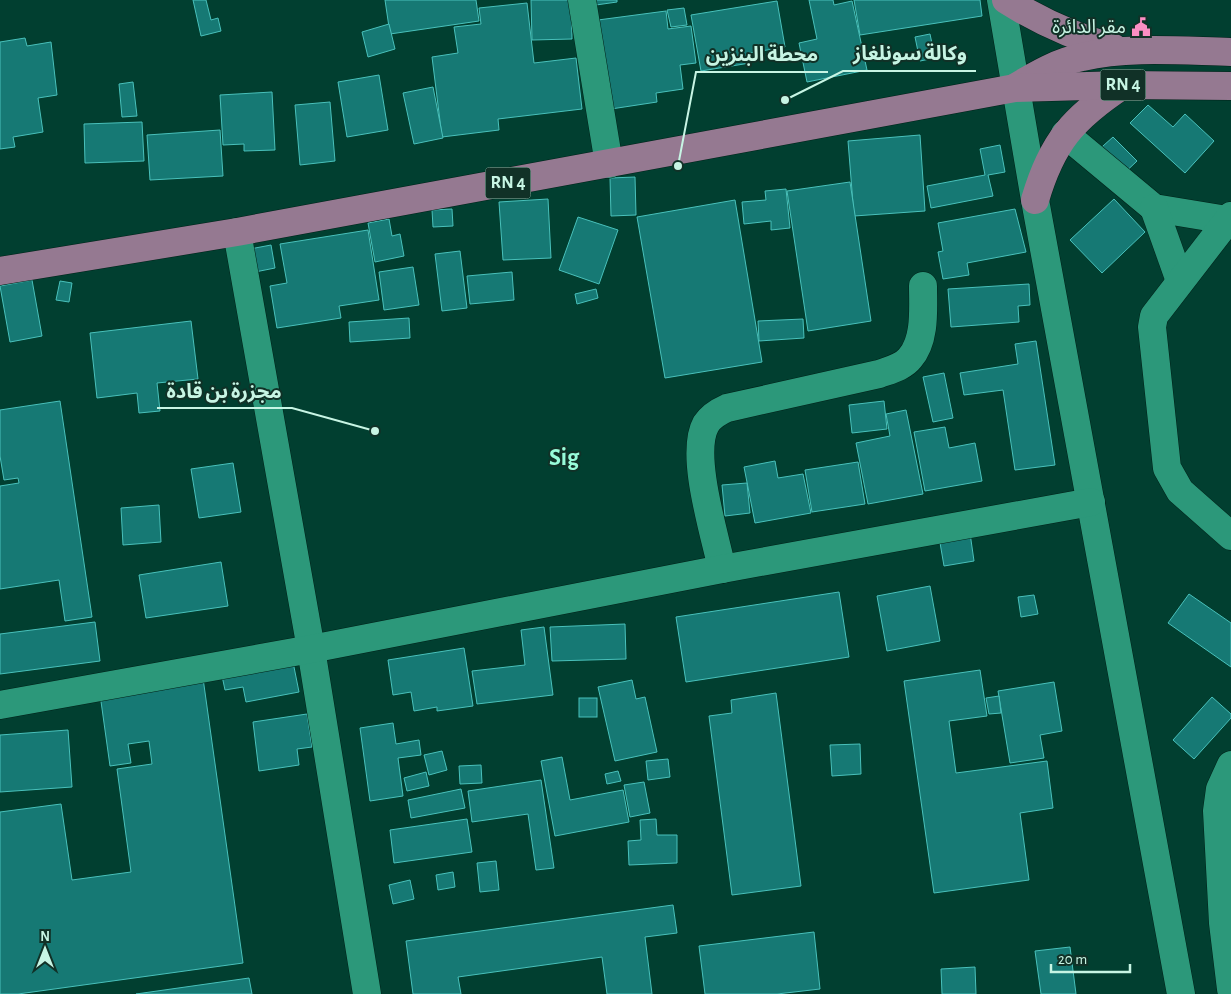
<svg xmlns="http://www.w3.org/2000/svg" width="1231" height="994" font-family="'Alegreya Sans','Noto Sans Arabic',sans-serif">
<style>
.building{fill:#167974;stroke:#49c1bb}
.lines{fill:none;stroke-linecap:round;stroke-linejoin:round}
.street-casing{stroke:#022219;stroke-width:29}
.primary-casing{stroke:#022219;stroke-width:29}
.street{stroke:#2c987a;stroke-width:28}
.primary{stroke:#957991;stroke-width:28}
.labels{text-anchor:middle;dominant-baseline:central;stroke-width:4;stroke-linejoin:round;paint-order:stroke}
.shield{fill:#113127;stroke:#90baab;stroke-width:1}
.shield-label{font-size:18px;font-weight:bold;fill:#c7f5e4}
.poi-label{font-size:19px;fill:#c7f5e4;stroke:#113127;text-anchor:end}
.district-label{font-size:24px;font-weight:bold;fill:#97fbd9;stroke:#113127}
.leader{fill:none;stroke:#c7f5e4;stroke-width:2}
.callout-dot{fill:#c7f5e4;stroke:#113127;stroke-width:2}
.callout-label{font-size:20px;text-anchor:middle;font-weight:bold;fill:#c7f5e4;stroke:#113127;stroke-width:4;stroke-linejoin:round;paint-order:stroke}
</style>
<rect width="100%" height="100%" fill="#013f30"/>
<g class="building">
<path d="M193 0H206L211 20 218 18 221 31 201 36Z"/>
<path d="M385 0H476L479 21 390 34Z"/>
<path d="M531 0H571L572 39 532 40Z"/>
<path d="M595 0H617V2L596 5Z"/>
<path d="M809 0H833L834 5 852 1 867 70 807 82 799 43 817 39Z"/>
<path d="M854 0H980L982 16 860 35Z"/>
<path d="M777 1 785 47 749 53 750 63 701 71 691 15Z"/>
<path d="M527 3 534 63 576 58 582 109 498 119 499 130 442 137 432 57 458 53 454 27 481 24 479 8Z"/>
<path d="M684 8 687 25 671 27 667 10Z"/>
<path d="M666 11 668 29 691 26 696 63 680 65 683 89 656 93 657 102 611 109 598 20Z"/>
<path d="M389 24 395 49 368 57 362 32Z"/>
<path d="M930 34 935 58 920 61 915 37Z"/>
<path d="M25 38 27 46 51 42 57 95 38 98 43 132 13 137 15 147 0 149V42Z"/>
<path d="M379 75 388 130 347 137 338 82Z"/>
<path d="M133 82 137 116 122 117 119 84Z"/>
<path d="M433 87 443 138 414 144 403 93Z"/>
<path d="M272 92 275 150 244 151V144L223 145 220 95Z"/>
<path d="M330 102 335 161 300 165 295 105Z"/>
<path d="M1148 105 1173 127 1185 114 1214 141 1185 173 1130 123Z"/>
<path d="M142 122 144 161 85 163 84 124Z"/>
<path d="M220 130 223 176 150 180 147 135Z"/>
<path d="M920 135 925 211 854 216 848 141Z"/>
<path d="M1113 137 1137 161 1117 180 1093 155Z"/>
<path d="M1000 145 1005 172 988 175 993 196 931 208 927 186 985 175 980 149Z"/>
<path d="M635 177 636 215 611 216 610 178Z"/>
<path d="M850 182 871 321 808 331 787 191Z"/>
<path d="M786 189 790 228 771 230V221L744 224 742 202 766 200 765 191Z"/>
<path d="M548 199 551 258 503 260 499 202Z"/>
<path d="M1114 199 1145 232 1102 273 1070 240Z"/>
<path d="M735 200 762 362 665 378 637 217Z"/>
<path d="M452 209 453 226 433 227 432 210Z"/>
<path d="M1015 209 1026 252 967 263 969 275 943 279 938 252 943 251 938 223Z"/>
<path d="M578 217 618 230 599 284 559 270Z"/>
<path d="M389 219 392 236 400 234 404 256 375 262 368 223Z"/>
<path d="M368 230 379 300 339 306 341 318 277 328 270 286 287 283 280 244Z"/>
<path d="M271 245 275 268 255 272 250 249Z"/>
<path d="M460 251 467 308 442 311 435 254Z"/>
<path d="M413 267 419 305 384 310 379 272Z"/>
<path d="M512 272 514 300 470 304 467 276Z"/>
<path d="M32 280 42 336 10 342 0 286Z"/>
<path d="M60 281 72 283 69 302 56 300Z"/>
<path d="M1029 284 1030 305 1018 306 1019 322 951 327 948 289Z"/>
<path d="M596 289 598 298 577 304 575 294Z"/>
<path d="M409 318 410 338 350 342 349 322Z"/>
<path d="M803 319 804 338 759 341 758 321Z"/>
<path d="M191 321 198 379 157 383 160 411 139 413 137 393 97 398 90 333Z"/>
<path d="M1036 341 1055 465 1015 470 1003 390 964 395 960 373 1018 364 1015 344Z"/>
<path d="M944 373 953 418 933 422 923 377Z"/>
<path d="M60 401 92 617 65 621 59 580 0 589V486L19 483 18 478 4 480 0 456V410Z"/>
<path d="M884 401 887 429 852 433 849 405Z"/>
<path d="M906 410 923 494 868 504 856 443 890 436 886 414Z"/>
<path d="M945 427 949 448 975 443 982 481 925 491 914 432Z"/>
<path d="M775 461 778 478 803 474 811 513 755 523 744 467Z"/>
<path d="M858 462 865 504 812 512 805 470Z"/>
<path d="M233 463 241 512 199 518 191 469Z"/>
<path d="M747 483 750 513 725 516 722 485Z"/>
<path d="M159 505 161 542 123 545 121 508Z"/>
<path d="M970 533 974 561 944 566 939 537Z"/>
<path d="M221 562 228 606 146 618 139 575Z"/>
<path d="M930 586 940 641 887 651 877 596Z"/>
<path d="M839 592 849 657 686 682 676 617Z"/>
<path d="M1189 594 1231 623V667L1168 623Z"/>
<path d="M1034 595 1038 614 1021 617 1018 597Z"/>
<path d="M95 622 100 661 0 674V634Z"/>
<path d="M625 624 626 659 552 661 550 627Z"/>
<path d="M544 627 553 695 477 704 472 671 525 665 521 630Z"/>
<path d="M464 648 473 706 437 711V707L414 711 411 692 393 695 388 660Z"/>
<path d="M292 657 299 692 246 702 243 687 225 690 221 671Z"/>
<path d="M980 670 987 716 949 721 956 773 1047 761 1053 808 1020 813 1029 880 934 893 904 681Z"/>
<path d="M202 671 243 963 18 994H0V812L61 804 72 880 131 872 117 769 152 764 149 741 128 744 131 763 110 766 99 687Z"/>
<path d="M632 680 636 699 645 697 657 752 615 761 598 687Z"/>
<path d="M1054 682 1062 731 1040 735 1044 758 1010 763 998 691Z"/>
<path d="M776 693 801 886 732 895 709 716 732 713 731 700Z"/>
<path d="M999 696 1001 713 989 714 986 698Z"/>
<path d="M1212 697 1231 714V718L1194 759 1173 740Z"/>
<rect x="579" y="698" width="18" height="19"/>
<path d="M307 714 312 747 297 749 299 765 259 771 253 722Z"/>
<path d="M393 723 396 744 419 740 421 755 398 758 403 796 370 801 360 728Z"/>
<path d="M68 730 72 787 0 792V735Z"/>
<path d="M860 744 861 774 832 776 830 745Z"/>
<path d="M442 751 447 770 429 775 424 755Z"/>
<path d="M562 757 570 800 623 790 629 822 555 836 541 761Z"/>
<path d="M668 759 670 777 648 780 646 761Z"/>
<path d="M481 765 482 783 460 784 459 766Z"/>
<path d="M618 771 621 781 607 784 605 774Z"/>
<path d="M426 772 429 786 407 791 404 778Z"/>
<path d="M541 780 554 868 536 870 528 814 472 822 468 791Z"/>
<path d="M644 782 650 813 630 817 624 785Z"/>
<path d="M461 789 465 808 411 818 408 800Z"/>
<path d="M467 819 472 852 394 863 390 830Z"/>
<path d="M656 819 657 835H677V863L629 865 628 841 641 840 640 820Z"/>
<path d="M496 861 499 890 480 892 477 863Z"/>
<path d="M453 872 455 887 438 890 436 875Z"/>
<path d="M410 880 414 899 393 904 389 885Z"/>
<path d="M673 905 677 933 645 937 652 994H607L602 957 458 977 461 994H413L406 941Z"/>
<path d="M814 932 820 989 777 994H705L699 946Z"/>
<path d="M1070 947 1076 994H1041L1035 951Z"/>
<path d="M975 967 976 994H942L941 969Z"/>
<path d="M249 978 252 994H136Z"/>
</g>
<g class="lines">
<g class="street-casing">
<g id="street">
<path d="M582 0 609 164"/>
<path d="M1001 0 1035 200 1181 994"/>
<path d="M1065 134 1154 208 1227 220"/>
<path d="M1154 208 1180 281"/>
<path d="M1231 216 1154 316 1152 327 1167 468 1180 491 1231 536"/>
<path d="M237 232 311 649 367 994"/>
<path d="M722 569C715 535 689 454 706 424 711 416 718 412 727 408L879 374C890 370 903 367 910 358 926 340 923 308 923 286"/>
<path d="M0 705 311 649 722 569 1091 502"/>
<path d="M1231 765 1220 789 1217 811 1223 923 1231 989"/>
</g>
</g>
<g class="primary-casing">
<g id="primary">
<path d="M1006 0C1041 22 1074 37 1114 48"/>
<path d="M1016 87C1037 74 1058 62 1082 57 1129 46 1183 51 1231 52"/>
<path d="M1035 200C1052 142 1073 118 1123 85"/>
<path d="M0 271 237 232 1015 88 1123 85 1231 86"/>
</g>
</g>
<use href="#street" class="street"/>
<use href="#primary" class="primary"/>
</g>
<defs>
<g id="civic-bare" transform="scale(1.5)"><path d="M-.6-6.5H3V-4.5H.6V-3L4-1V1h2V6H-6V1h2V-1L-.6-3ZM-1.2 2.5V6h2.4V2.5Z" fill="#fb8fc4" stroke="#113127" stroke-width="2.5" paint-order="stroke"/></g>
</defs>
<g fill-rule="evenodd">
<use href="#civic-bare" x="1141" y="27"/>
</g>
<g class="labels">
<g class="shield">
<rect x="1100.5" y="69.5" width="45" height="31" rx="4"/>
<rect x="485.5" y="167.5" width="45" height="31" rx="4"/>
</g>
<g class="shield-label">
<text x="1123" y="85">RN 4</text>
<text x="508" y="183">RN 4</text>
</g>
<g class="poi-label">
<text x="1126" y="27">مقر الدائرة</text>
</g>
<g class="district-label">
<text x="564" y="458">Sig</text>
</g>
</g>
<path class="leader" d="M785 100L843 71H976M678 166L696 72H828M375 431L292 408H157"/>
<g class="callout-dot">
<circle cx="785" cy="100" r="5"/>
<circle cx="678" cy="166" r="5"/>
<circle cx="375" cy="431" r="5"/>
</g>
<g class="callout-label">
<text x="910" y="60">وكالة سونلغاز</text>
<text x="762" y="61">محطة البنزين</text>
<text x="224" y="398">مجزرة بن قادة</text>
</g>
<g transform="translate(45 949)" stroke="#113127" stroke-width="4" paint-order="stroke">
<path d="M0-4L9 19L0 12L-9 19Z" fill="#c7f5e4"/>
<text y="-8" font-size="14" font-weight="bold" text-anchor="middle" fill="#c7f5e4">N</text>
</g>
<path d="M1051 964v8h79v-8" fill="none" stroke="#c7f5e4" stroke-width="2.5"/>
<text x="1058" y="964" font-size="15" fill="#c7f5e4" stroke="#113127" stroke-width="4" paint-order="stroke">20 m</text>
</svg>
